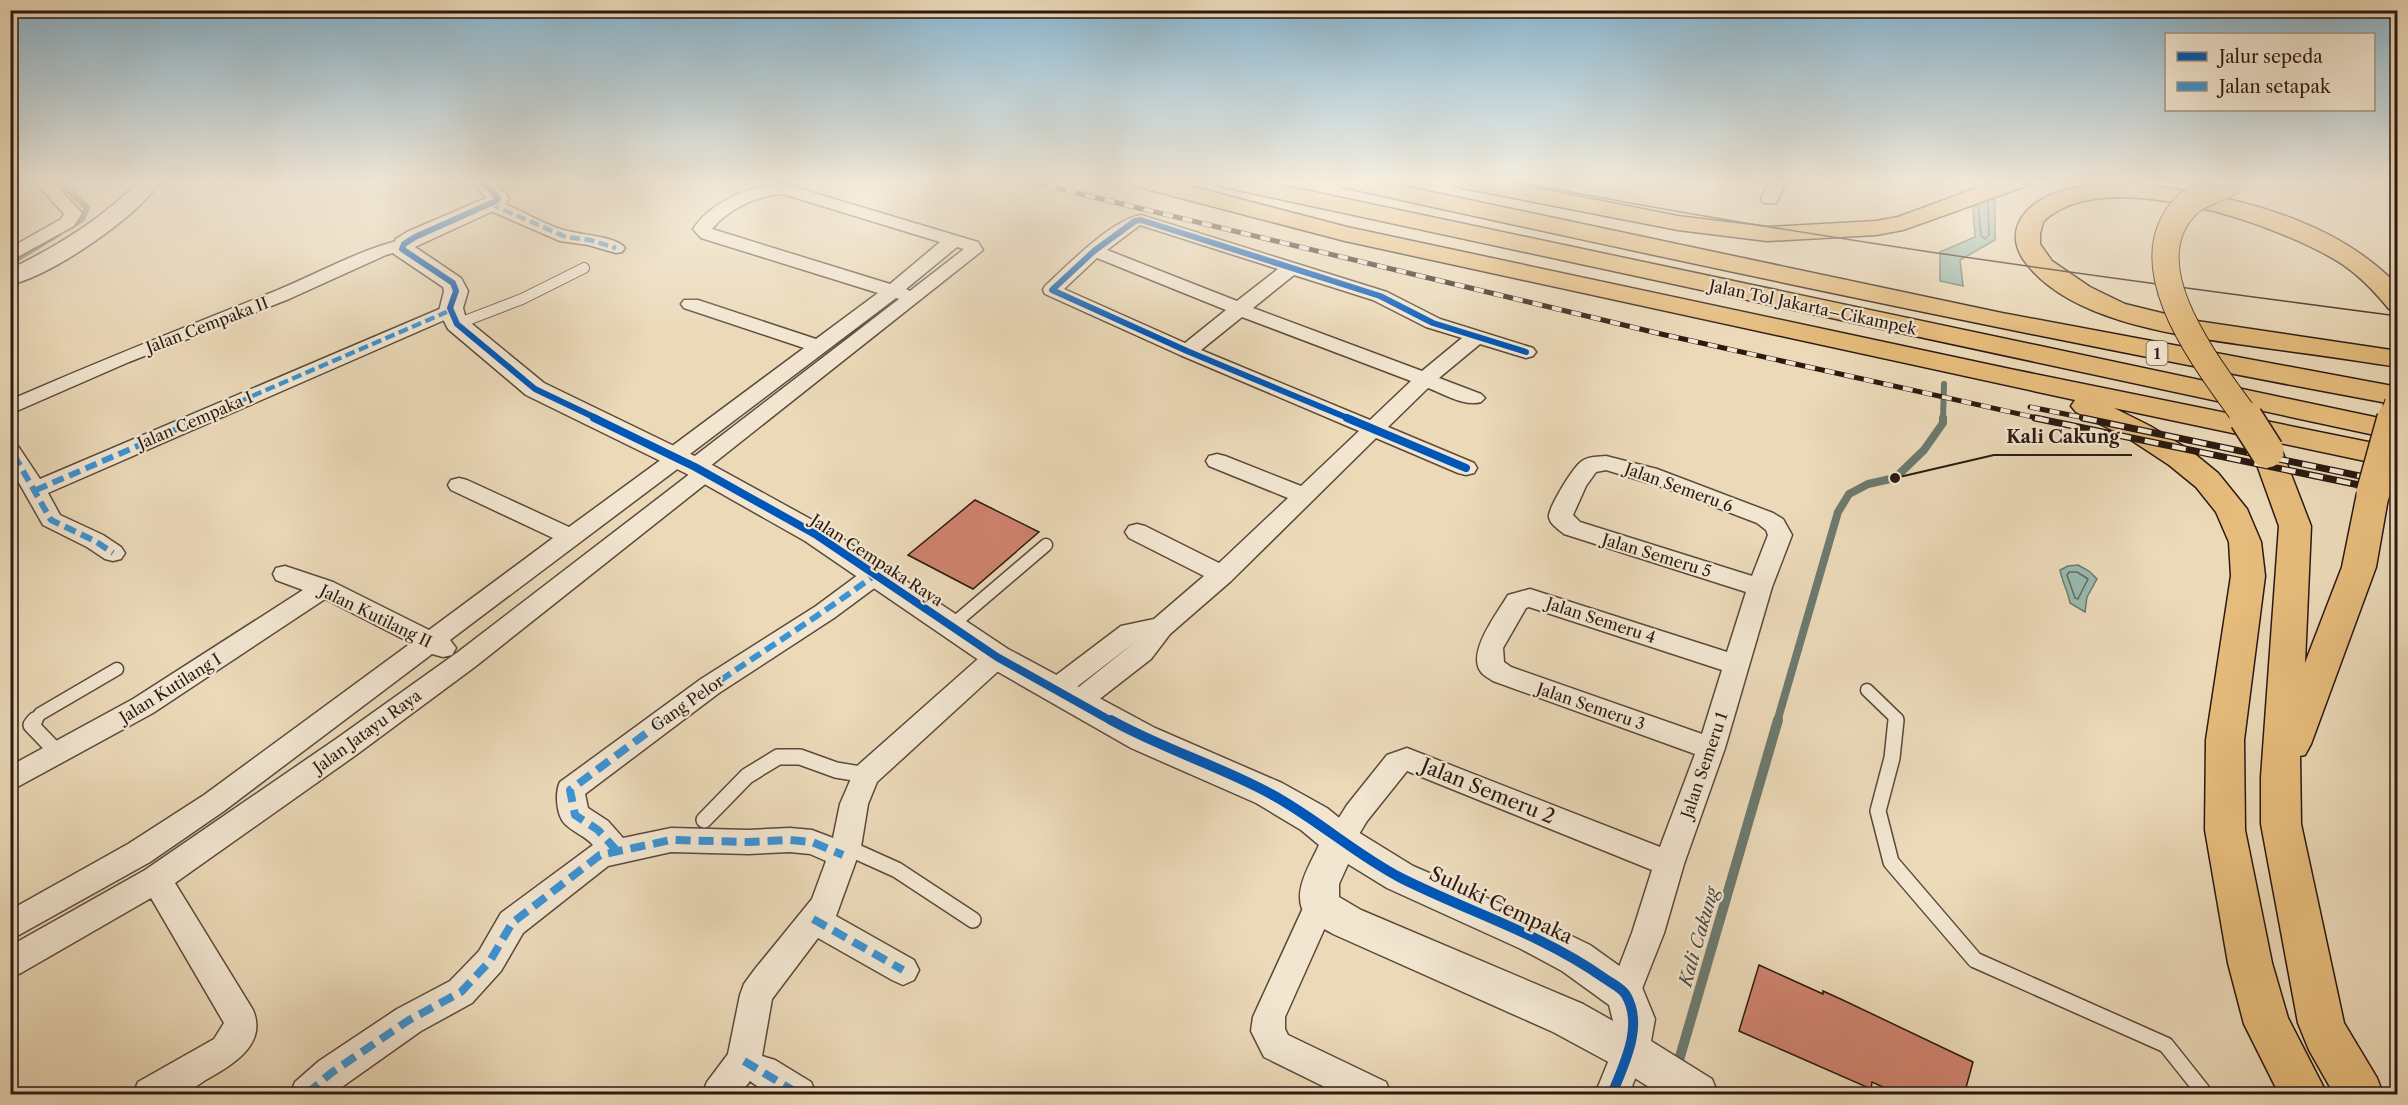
<svg xmlns="http://www.w3.org/2000/svg" width="2408" height="1105" font-family="'Libre Caslon Text',serif">
<style>
.water{fill:#98baae;stroke:#6c7a6f;stroke-width:1.5}
.lines{fill:none;stroke-linecap:round;stroke-linejoin:round}
.shore{stroke:#626a60;stroke-width:1.5}
.stream-far2{stroke:#6c7a6f;stroke-width:6}
.stream-far1{stroke:#6c7a6f;stroke-width:8}
.stream{stroke:#6c7a6f;stroke-width:10}
.building{fill:#cf836f;stroke:#2b1911;stroke-width:1.5}
.service-far2-casing{stroke:#5b493b;stroke-width:12}
.service-far1-casing{stroke:#5b493b;stroke-width:15}
.service-casing{stroke:#5b493b;stroke-width:18}
.minor-casing{stroke:#5b493b;stroke-width:3}
.tertiary-casing{stroke:#5b493b;stroke-width:3}
.motorway-casing{stroke:#2b1911;stroke-width:3}
.service-far2{stroke:#f2e6d1;stroke-width:10}
.service-far1{stroke:#f2e6d1;stroke-width:12}
.service{stroke:#f2e6d1;stroke-width:15}
.minor{fill:#f2e6d1;fill-rule:evenodd}
.tertiary{fill:#f2e6d1;fill-rule:evenodd}
.motorway{fill:#e6bc7c;fill-rule:evenodd}
.tram{stroke:#2b1911;stroke-width:1.5}
.rail-far1-casing{stroke:#2b1911;stroke-width:5}
.rail-casing{stroke:#2b1911;stroke-width:7}
.rail-far1{stroke:#f2e6d1;stroke-width:4;stroke-dasharray:10;stroke-linecap:butt}
.rail{stroke:#f2e6d1;stroke-width:4.5;stroke-dasharray:14;stroke-linecap:butt}
.motorway-bridge-far1-casing{stroke:#2b1911;stroke-width:28;stroke-linecap:butt}
.motorway-bridge-casing{stroke:#2b1911;stroke-width:36;stroke-linecap:butt}
.motorway-bridge-far1{stroke:#e6bc7c;stroke-width:26}
.motorway-bridge{stroke:#e6bc7c;stroke-width:33}
.quiet-far2{stroke:#3c93d3;stroke-width:4.5;stroke-dasharray:10 4.5;stroke-linecap:butt}
.quiet-far1{stroke:#3c93d3;stroke-width:6;stroke-dasharray:12 6;stroke-linecap:butt}
.quiet{stroke:#3c93d3;stroke-width:8;stroke-dasharray:15 8;stroke-linecap:butt}
.cycleway-far2-casing{stroke:#f2e6d1;stroke-width:9}
.cycleway-far1-casing{stroke:#f2e6d1;stroke-width:11}
.cycleway-casing{stroke:#f2e6d1;stroke-width:14}
.cycleway-far2{stroke:#0057b8;stroke-width:6}
.cycleway-far1{stroke:#0057b8;stroke-width:8}
.cycleway{stroke:#0057b8;stroke-width:10}
.labels{text-anchor:middle;dominant-baseline:central;stroke-width:4.5;stroke-linejoin:round;paint-order:stroke}
.shield{fill:#f2e6d1;stroke:#67564b;stroke-width:1.5}
.shield-label{font-size:15px;font-weight:bold;fill:#2b1911}
.street-label{font-size:16px;fill:#2b1911;stroke:#f2e6d1}
.water-label{font-size:18px;font-style:italic;fill:#4c4940;stroke:#f2e6d1}
.near-street-label{font-size:20px;fill:#2b1911;stroke:#f2e6d1}
.leader{fill:none;stroke:#2b1911;stroke-width:2}
.callout-dot{fill:#2b1911;stroke:#f2e6d1;stroke-width:2}
.callout-label{font-size:18px;text-anchor:middle;font-weight:bold;fill:#2b1911;stroke:#f2e6d1;stroke-width:4.5;stroke-linejoin:round;paint-order:stroke}
</style>
<rect width="100%" height="100%" fill="#ebd9b8"/>
<filter id="stains"><feTurbulence type="fractalNoise" baseFrequency=".00333" numOctaves="4"/><feColorMatrix values="0 0 0 0 .2 0 0 0 0 .09 0 0 0 0 .02 0 0 0 .5 -.17"/></filter>
<radialGradient id="worn" r=".72"><stop offset=".6" stop-color="#630" stop-opacity="0"/><stop offset="1" stop-color="#630" stop-opacity=".3"/></radialGradient>
<g class="water">
<path d="M1952 181H1977L1995 200V240L1960 260 1963 286 1940 281V252L1975 237 1973 207Z"/>
<path d="M2078 565 2089 571 2097 579 2087 597 2085 612 2070 603C2068 591 2062 582 2060 570L2068 566Z"/>
</g>
<g class="lines">
<g class="shore">
<path d="M1978 205 1981 236 1985 239 1989 235 1988 201"/>
<path d="M2069 572H2077L2088 579 2078 599 2075 598 2067 575Z"/>
</g>
<g class="stream-far2">
<path d="M59 181 87 208 82 219 68 228"/>
<path d="M10 263 58 234"/>
<path d="M1943 419 1944 384"/>
</g>
<path class="stream-far1" d="M1777 722 1838 512 1849 494 1868 484 1895 478 1924 450 1943 423V418"/>
<path class="stream" d="M1677 1067 1778 720"/>
</g>
<g class="building">
<path d="M975 500 1039 532 973 589 908 555Z"/>
<path d="M1759 965 1823 994V991L1847 1002 1973 1062 1964 1095H1901L1872 1082 1871 1089 1739 1031Z"/>
</g>
<g class="lines">
<g class="service-far2-casing">
<path id="service-far2" d="M457 324 522 299 584 268"/>
</g>
<g class="service-far1-casing">
<g id="service-far1">
<path d="M951 626 1046 545"/>
<path d="M1867 690 1896 718V722"/>
<path d="M34 722 40 714 117 669"/>
</g>
</g>
<g class="service-casing">
<g id="service">
<path d="M35 720 31 725 59 754"/>
<path d="M1896 720 1892 758 1878 811 1891 862 1975 960 2166 1045 2205 1094"/>
<path d="M704 820 747 776 778 757H800L836 770 866 775"/>
<path d="M846 847 897 870 973 920"/>
</g>
</g>
<g class="minor-casing">
<g id="minor">
<path d="M34 181H52L82 213 74 226 10 261V248L61 219 64 214Z"/>
<path d="M1770 181H1787L1776 203H1764L1761 199Z"/>
<path d="M784 184 978 242 983 250 709 467 716 473 713 478 476 666 356 755 175 883 253 1010C268 1046 230 1066 204 1081 197 1086 187 1093 179 1094 165 1097 148 1094 133 1094L138 1082 214 1039 224 1023 151 898 21 973 10 977V946L145 870 336 739 458 652 691 473 684 467 687 462 899 299 896 298 686 457 684 464 450 640 456 648 452 655 443 657 432 654 224 811 150 862 10 940V910L128 844 204 795 411 643 325 599 153 713 10 791V766L133 699 303 590 276 580 273 574 276 568 285 566 333 582 429 630 553 538 451 490 448 485 451 480 459 478 467 480 569 527 662 459 664 452 804 348 684 308 681 304 684 300H698L816 339 878 293 701 238 693 229C712 201 751 185 784 184ZM783 194 940 242 890 284 712 229C728 209 758 195 783 194ZM957 247 964 249 910 291 906 289Z"/>
<path d="M490 199C518 206 544 227 572 232 585 235 617 237 625 248L622 252 616 253 588 245 560 241 484 208 481 204 484 200Z"/>
<path d="M1141 215 1387 292 1440 319 1533 348 1536 352 1533 356 1526 358 1480 344 1439 378 1481 394 1485 398 1481 402C1465 407 1444 394 1428 388L1388 427 1474 463 1477 468 1474 473 1466 475 1458 473 1376 438 1231 581 1170 634 1151 659 1088 708 1079 711 1070 708 1066 701 1070 694 1135 642 1065 696 1056 699 1047 696 1043 689 1047 682 1121 626 1154 619 1204 576 1129 538 1125 532 1129 526 1137 524 1145 526 1219 563 1288 498 1209 466 1206 461 1209 456 1217 454 1225 456 1301 486 1359 431 1180 355 1045 294 1043 290 1045 286C1068 265 1111 220 1141 215ZM1140 225 1278 269 1237 301 1107 250ZM1097 258 1226 310 1185 343 1064 289ZM1294 275 1373 300 1426 327 1462 338 1422 371 1253 308ZM1242 317 1411 381 1370 420 1201 350Z"/>
<path d="M404 239 410 240 413 244 410 248 386 255 289 299 129 362 10 414V400C97 362 185 327 273 292 317 274 358 250 404 239Z"/>
<path d="M449 305 456 307 459 311 456 315 48 493 60 515 103 535 121 547 125 553 121 559 113 561 105 559 87 547 43 525 10 467V444L18 446 40 479Z"/>
<path d="M1606 456 1657 469 1773 513 1783 519 1792 535 1772 587 1725 748 1684 864 1664 933 1636 1004 1625 1008 1614 1004 1609 993 1632 933 1652 870 1407 771 1367 821 1350 849 1340 852 1330 849 1325 840 1347 805 1387 755 1407 748 1660 847 1695 754 1493 681C1489 678 1484 676 1481 672 1466 653 1498 612 1508 595L1530 589 1727 652 1746 592 1564 534C1558 529 1548 523 1549 515 1551 504 1573 467 1582 461 1589 456 1598 457 1606 456ZM1606 470 1668 489 1757 523 1766 530 1768 535 1752 576 1580 522 1573 515 1586 486 1596 472ZM1529 607 1722 670 1702 734 1511 667 1504 662 1503 648 1526 608Z"/>
<path d="M875 567 884 569 887 575 884 581 834 618 719 693 585 794 588 808 608 821 623 838 671 828 749 830 790 828 812 830 833 838 840 804 856 767 988 650 997 647 1006 650 1010 657 1006 664 877 782 868 804 861 847 836 916 914 960 919 970 914 980 903 985 892 980 818 938 772 999 762 1056 775 1060 811 1082 816 1094H768L750 1081 740 1094H702L707 1082 728 1054 740 995 744 984 755 969 812 899 826 861 810 854 790 852 749 854 671 852 608 866 523 933 501 971 472 1003 421 1031 332 1094H290L295 1082 319 1061 397 1009 450 981 479 951 501 913 593 845C585 836 573 832 565 824 556 815 555 792 560 782L701 679 816 606 866 569Z"/>
<path d="M1320 892 1331 895 1335 905 1285 1017V1029L1288 1035 1386 1082 1391 1094H1339L1264 1057 1251 1031 1253 1017 1309 895Z"/>
<path d="M1629 1035 1641 1040 1646 1051 1629 1094H1595L1617 1040Z"/>
</g>
</g>
<g class="tertiary-casing">
<g id="tertiary">
<path d="M139 181H161C136 218 54 274 10 285V269C58 246 102 219 139 181Z"/>
<path d="M472 181H494L509 198 504 206 415 247 461 278 468 291 463 308 466 319 544 383 705 461 825 527 1008 649 1155 728 1282 783 1327 808 1353 829 1413 866 1549 925 1590 945 1639 980 1655 1019 1651 1041 1712 1079 1718 1094H1660L1614 1065 1553 1032 1333 934C1325 929 1311 923 1306 916 1290 894 1310 865 1319 845L1301 830 1256 803 1131 748 986 665 805 541 685 473 526 395 448 329 439 311 444 291 443 287 394 254 391 249 396 239 407 232 486 198ZM1348 864 1387 888 1521 949 1562 971 1609 1005 1613 1021 1583 1004 1361 910 1339 897V884Z"/>
</g>
</g>
<g class="motorway-casing">
<g id="motorway">
<path d="M1132 181H1171L1347 227 2010 369 2398 448V468L2114 408 2150 426 2191 451 2218 473 2247 509 2261 542 2265 576 2244 740 2245 830 2272 963 2288 1018 2327 1094H2279L2244 1024 2228 963 2205 830 2206 740 2231 576 2229 542 2216 512 2196 487 2169 465 2128 438 2076 412 2071 406 2075 400 1345 241 1135 186Z"/>
<path d="M1217 181H1262L2398 422V440L1228 188 1220 186Z"/>
<path d="M1336 181H1380L2002 313 2398 387V405C2046 340 1696 265 1347 188L1339 186Z"/>
<path d="M1452 181H1500L1678 216 1767 227 1876 221 1898 217 1996 181H2029L2026 186 1903 230 1876 235 1767 241 1678 230 1463 188 1455 186Z"/>
<path d="M2132 184C2224 193 2332 216 2398 286V311L2389 309C2375 292 2360 276 2342 264 2282 225 2102 162 2043 222L2040 234V244L2052 261 2090 287 2125 304 2190 320 2398 351V367C2354 360 2310 354 2266 348 2193 337 2069 326 2023 259 2013 243 2013 228 2025 213 2051 184 2097 185 2132 184Z"/>
<path d="M2267 442 2278 444 2282 451 2311 526 2305 663 2342 567 2357 493 2362 486 2373 483 2384 486 2389 493 2376 567 2311 744 2305 755 2300 756 2301 824 2344 1023 2377 1078 2383 1094H2334L2309 1050 2298 1023 2261 824V777L2279 526 2252 451 2256 444Z"/>
</g>
</g>
<use href="#service-far2" class="service-far2"/>
<use href="#service-far1" class="service-far1"/>
<use href="#service" class="service"/>
<use href="#minor" class="minor"/>
<use href="#tertiary" class="tertiary"/>
<use href="#motorway" class="motorway"/>
<path class="tram" d="M1514 181C1807 239 2102 277 2398 316"/>
<g class="rail-far1-casing">
<g id="rail-far1">
<path d="M1027 181 1661 334 2042 419"/>
<path d="M2030 407 2090 419"/>
</g>
</g>
<g class="rail-casing">
<g id="rail">
<path d="M2035 418 2398 493"/>
<path d="M2083 418 2398 484"/>
</g>
</g>
<use href="#rail-far1" class="rail-far1"/>
<use href="#rail" class="rail"/>
<g class="motorway-bridge-far1-casing">
<g id="motorway-bridge-far1">
<path d="M2233 181C2220 188 2199 194 2188 204 2125 264 2210 367 2247 419"/>
<path d="M2393 419 2398 403"/>
</g>
</g>
<g class="motorway-bridge-casing">
<g id="motorway-bridge">
<path d="M2246 418 2267 451"/>
<path d="M2373 493 2394 418"/>
</g>
</g>
<use href="#motorway-bridge-far1" class="motorway-bridge-far1"/>
<use href="#motorway-bridge" class="motorway-bridge"/>
<g class="quiet-far2">
<path d="M490 204 566 237 590 240 616 248"/>
<path d="M199 419 449 311"/>
</g>
<g class="quiet-far1">
<path d="M14 455 51 520 95 541 113 553"/>
<path d="M36 490 202 418"/>
<path d="M662 722C731 670 806 626 875 575"/>
</g>
<g class="quiet">
<path d="M617 851 598 830 575 815 570 790 664 720"/>
<path d="M813 919 903 970"/>
<path d="M744 1061 799 1094"/>
<path d="M307 1094 331 1073 409 1020 461 992 490 961 512 923 600 855 671 840 749 842 790 840 812 842 843 855"/>
</g>
<g class="cycleway-far2-casing">
<g id="cycleway-far2">
<path d="M482 181 498 198 496 201 415 237 404 244 402 249 453 283 456 291 450 308 457 324 535 389 598 419"/>
<path d="M1350 419 1187 351 1052 290 1094 251 1135 221 1141 220 1380 296 1433 323 1526 352"/>
</g>
</g>
<g class="cycleway-far1-casing">
<g id="cycleway-far1">
<path d="M594 418 695 467 815 534 997 657 1113 722"/>
<path d="M1347 418 1466 468"/>
</g>
</g>
<g class="cycleway-casing">
<path id="cycleway" d="M1111 720C1163 749 1220 766 1271 794 1317 819 1355 854 1401 878 1469 912 1542 934 1604 978 1611 983 1622 988 1626 995 1644 1026 1624 1064 1612 1094"/>
</g>
<use href="#cycleway-far2" class="cycleway-far2"/>
<use href="#cycleway-far1" class="cycleway-far1"/>
<use href="#cycleway" class="cycleway"/>
</g>
<linearGradient id="sky" x2="0" y2="1"><stop stop-color="#88b6d1"/><stop offset="0.54" stop-color="#f6eedf"/><stop offset="1" stop-color="#f6eedf" stop-opacity="0"/></linearGradient>
<rect width="2408" height="336" fill="url(#sky)"/>
<g class="labels">
<rect class="shield" x="2146.5" y="341" width="21" height="24" rx="4.5"/>
<g class="shield-label">
<text x="2157" y="353">1</text>
</g>
<g class="street-label">
<text transform="translate(1813 307) rotate(12)">Jalan Tol Jakarta–Cikampek</text>
<text transform="translate(207 325) rotate(-21)">Jalan Cempaka II</text>
<text transform="translate(195 420) rotate(-23)">Jalan Cempaka I</text>
<text transform="translate(1679 487) rotate(20)">Jalan Semeru 6</text>
<text transform="translate(1657 555) rotate(17)">Jalan Semeru 5</text>
<text transform="translate(877 560) rotate(33)">Jalan Cempaka Raya</text>
<text transform="translate(376 616) rotate(26)">Jalan Kutilang II</text>
<text transform="translate(1601 620) rotate(18)">Jalan Semeru 4</text>
<text transform="translate(170 688) rotate(-32)">Jalan Kutilang I</text>
<text transform="translate(687 703) rotate(-35)">Gang Pelor</text>
<text transform="translate(1591 706) rotate(19)">Jalan Semeru 3</text>
<text transform="translate(367 731) rotate(-36)">Jalan Jatayu Raya</text>
<text transform="translate(1704 765) rotate(-71)">Jalan Semeru 1</text>
</g>
<g class="water-label">
<text transform="translate(1699 937) rotate(-74)">Kali Cakung</text>
</g>
<g class="near-street-label">
<text transform="translate(1488 791) rotate(22)">Jalan Semeru 2</text>
<text transform="translate(1501 905) rotate(25)">Suluki Cempaka</text>
</g>
</g>
<path class="leader" d="M1895 478L1994 455H2132"/>
<circle class="callout-dot" cx="1895" cy="478" r="6"/>
<g class="callout-label">
<text x="2063" y="443">Kali Cakung</text>
</g>
<rect width="2408" height="1105" fill="none" stroke="#ebd9b8" stroke-width="36"/>
<rect x="12" y="12" width="2384" height="1081" fill="none" stroke="#2b1911" stroke-width="3"/>
<rect x="18" y="18" width="2372" height="1069" fill="none" stroke="#2b1911" stroke-width="1.5"/>
<rect x="2165" y="33" width="210" height="78" fill="#f2e6d1" stroke="#a29484" stroke-width="1.5"/>
<rect x="2177" y="52" width="30" height="9" fill="#0057b8" stroke="#a29484" stroke-width="1.5"/>
<text x="2219" y="63" font-size="18" fill="#2b1911">Jalur sepeda</text>
<rect x="2177" y="82" width="30" height="9" fill="#3c93d3" stroke="#a29484" stroke-width="1.5"/>
<text x="2219" y="93" font-size="18" fill="#2b1911">Jalan setapak</text>
<rect width="100%" height="100%" filter="url(#stains)"/>
<rect width="100%" height="100%" fill="url(#worn)"/>
</svg>
